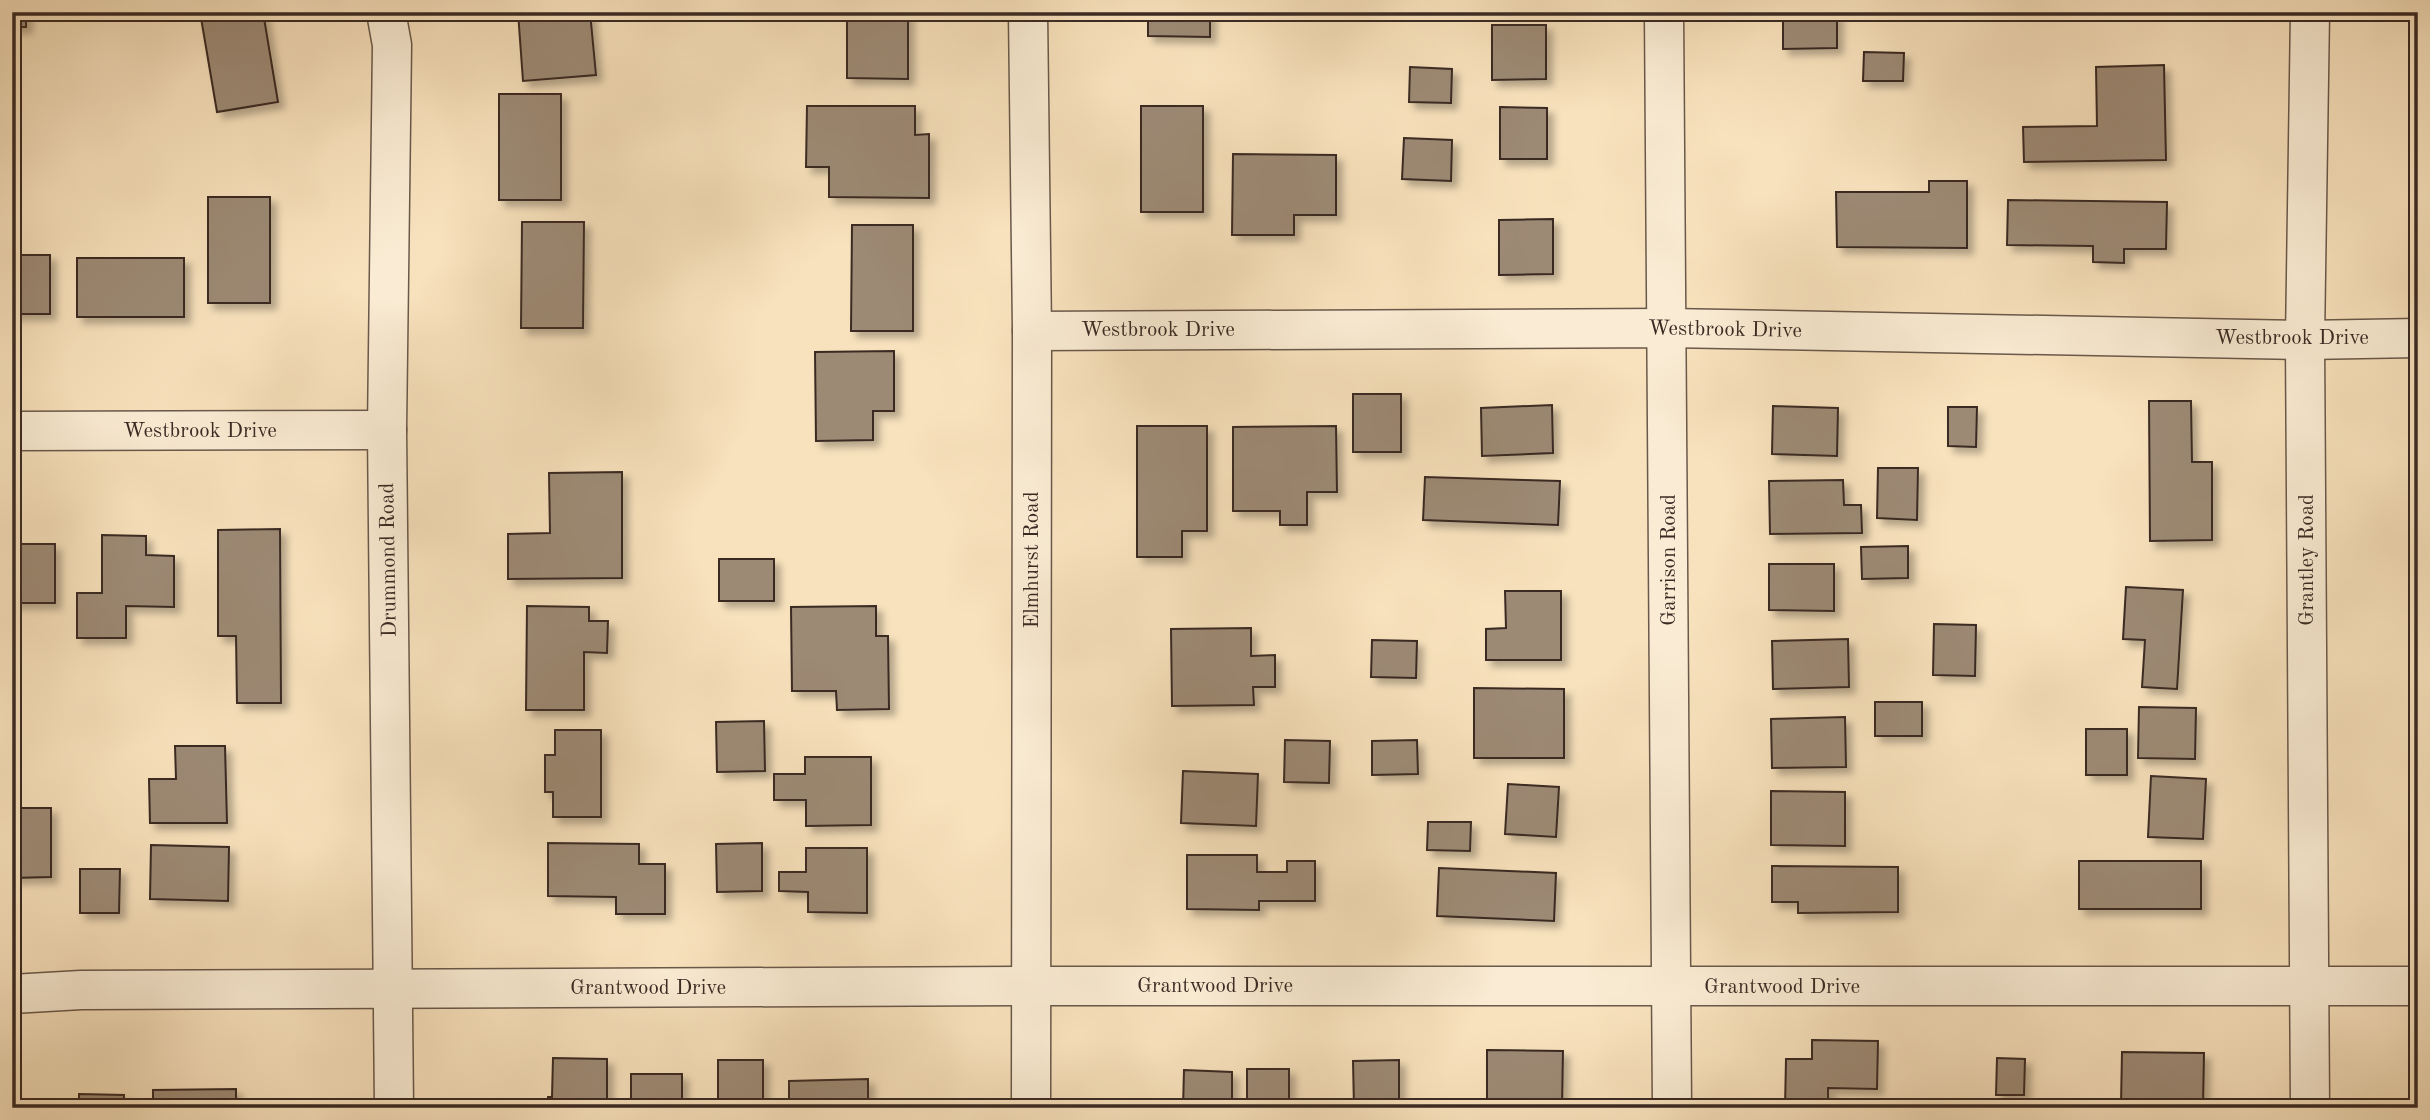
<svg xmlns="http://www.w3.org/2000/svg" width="2430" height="1120" font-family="'Old Standard TT',serif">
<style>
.building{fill:#9d8a74;stroke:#3a2a24;stroke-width:2;filter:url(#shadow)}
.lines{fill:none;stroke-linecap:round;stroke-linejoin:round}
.street-casing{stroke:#6a584a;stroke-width:41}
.street{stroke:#faecd4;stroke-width:38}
.labels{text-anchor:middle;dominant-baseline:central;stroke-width:7;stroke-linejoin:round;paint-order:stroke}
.street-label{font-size:21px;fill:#3a2a24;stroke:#faecd4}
</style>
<defs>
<filter id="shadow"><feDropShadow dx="6" dy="6" stdDeviation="3.5" flood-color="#0004"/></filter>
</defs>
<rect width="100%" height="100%" fill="#f8e2bd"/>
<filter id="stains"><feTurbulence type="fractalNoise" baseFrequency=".00286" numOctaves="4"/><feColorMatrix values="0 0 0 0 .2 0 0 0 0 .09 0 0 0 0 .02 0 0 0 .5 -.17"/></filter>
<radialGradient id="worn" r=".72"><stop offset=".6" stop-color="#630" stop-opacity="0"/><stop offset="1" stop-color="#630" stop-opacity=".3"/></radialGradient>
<g class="building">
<rect x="12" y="12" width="14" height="15"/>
<path d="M200 12H263L278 102 217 112Z"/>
<path d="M518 12H590L596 75 523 81Z"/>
<path d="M847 12H908V79L847 78Z"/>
<path d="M1148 12H1210V37L1148 36Z"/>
<path d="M1783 12H1837V48L1783 49Z"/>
<path d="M1492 25H1546V79L1492 80Z"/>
<path d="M1864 52 1904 53 1903 81H1863Z"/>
<path d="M2164 65 2166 160 2024 162 2023 127 2097 126 2096 67Z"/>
<path d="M1410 67 1452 69 1451 103 1409 102Z"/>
<rect x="499" y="94" width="62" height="106"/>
<path d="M807 106H915V135L929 134V198L829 197V167H806Z"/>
<rect x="1141" y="106" width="62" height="106"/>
<path d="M1500 107 1547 108V159H1500Z"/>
<path d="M1404 138 1452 140 1451 181 1402 179Z"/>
<path d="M1233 154 1336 155V215H1294V235H1232Z"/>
<path d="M1929 181H1967V248L1837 247 1836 192H1929Z"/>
<rect x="208" y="197" width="62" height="106"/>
<path d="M2008 200 2167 202 2166 249H2124V263L2093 262V246L2007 245Z"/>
<path d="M1553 219V274L1499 275V220Z"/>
<path d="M522 222H584L583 328H521Z"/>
<path d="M852 225H913V331H851Z"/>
<rect x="12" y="255" width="38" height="59"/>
<rect x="77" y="258" width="107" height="59"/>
<path d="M894 351V411H873V440L816 441 815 352Z"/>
<rect x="1353" y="394" width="48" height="58"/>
<path d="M2149 401H2191L2192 462H2212V540L2150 541Z"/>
<path d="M1552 405 1553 453 1482 456 1481 408Z"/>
<path d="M1773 406 1838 408 1837 456 1772 454Z"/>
<path d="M1948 407H1977L1976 447 1948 446Z"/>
<path d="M1137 426H1207V531H1182V557H1137Z"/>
<path d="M1336 426 1337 492H1307V525H1280V511H1233V427Z"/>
<path d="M1878 468H1918L1917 520 1877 518Z"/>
<path d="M622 472V578L508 579V534L550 533 549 473Z"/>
<path d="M1425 477 1560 481 1558 525 1423 520Z"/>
<path d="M1843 480 1844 505H1861L1862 533 1770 534 1769 481Z"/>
<path d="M280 529 281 703H237L236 636H218V530Z"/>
<path d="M102 535 146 536V555L174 556V607L126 606V638H77V593H102Z"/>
<rect x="12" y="544" width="43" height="59"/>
<path d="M1908 546V578L1862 579 1861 547Z"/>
<rect x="719" y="559" width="55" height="42"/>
<path d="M1769 564H1834V611L1769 610Z"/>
<path d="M2126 587 2183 590 2177 689 2142 687 2145 640 2123 639Z"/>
<path d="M1505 591H1561V660H1486V629L1506 628Z"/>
<path d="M527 606 589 607V621H608L607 653 584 652V710H526Z"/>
<path d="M876 606V636H888L889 709 837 710 836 691H792L791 607Z"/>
<path d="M1934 624 1976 625 1975 676 1933 675Z"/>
<path d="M1251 628V656L1275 655V687H1253L1254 705 1172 706 1171 629Z"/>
<path d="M1848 639 1849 687 1773 689 1772 641Z"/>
<path d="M1372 640 1417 641 1416 678 1371 677Z"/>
<path d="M1474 688 1564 689V758H1474Z"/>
<rect x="1875" y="702" width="47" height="34"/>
<path d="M2139 707 2196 708 2195 759 2138 758Z"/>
<path d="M1845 717 1846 767 1772 768 1771 719Z"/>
<path d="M764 721 765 771 717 772 716 722Z"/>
<rect x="2086" y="729" width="41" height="46"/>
<path d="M555 730H601V817H553V792H545V755H555Z"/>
<path d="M1285 740 1330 741 1329 783 1284 782Z"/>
<path d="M1417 740 1418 774 1372 775V741Z"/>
<path d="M175 746H225L227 823H150L149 779H176Z"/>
<path d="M805 757H871V825L806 826V800H774V774H805Z"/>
<path d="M1183 771 1258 774 1256 826 1181 823Z"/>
<path d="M2151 776 2206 779 2203 839 2148 837Z"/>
<path d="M1508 784 1559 787 1556 837 1505 834Z"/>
<path d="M1771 791 1845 792V846L1771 845Z"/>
<path d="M12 808H51V877L12 878Z"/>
<path d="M1428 822H1471L1470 851 1427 850Z"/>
<path d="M548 843 639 844V864H665V914H616V897L548 896Z"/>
<path d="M762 843V891L717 892 716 844Z"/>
<path d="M151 845 229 847 228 901 150 899Z"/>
<path d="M806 848H867V913L808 912V892L779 891V872H806Z"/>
<path d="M1187 855H1257V872H1287V861H1315V901H1259V910L1187 909Z"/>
<rect x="2079" y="861" width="122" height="48"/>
<path d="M1772 866 1898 867V912L1798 913V902H1772Z"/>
<path d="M1439 868 1556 873 1554 921 1437 916Z"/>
<path d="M80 869H120L119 913H80Z"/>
<path d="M1812 1040 1878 1041 1877 1089 1828 1088V1108H1785L1786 1059H1812Z"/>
<path d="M1487 1050 1563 1051 1562 1108H1487Z"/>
<path d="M2122 1052 2204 1053 2203 1107 2121 1105Z"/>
<path d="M553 1058 607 1059V1102L631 1101V1074H682V1108H548V1097H552Z"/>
<path d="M1997 1058 2025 1059 2024 1095H1996Z"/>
<rect x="718" y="1060" width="45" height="41"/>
<path d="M1399 1060V1108H1354L1353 1061Z"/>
<rect x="2414" y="1063" width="4" height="45"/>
<rect x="1247" y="1069" width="42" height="38"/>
<path d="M1184 1070 1232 1072V1108H1183Z"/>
<path d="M868 1079V1108H789V1081Z"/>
<path d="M236 1089V1108H153V1090Z"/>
<path d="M79 1094 124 1095V1108H79Z"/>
</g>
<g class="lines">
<g class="street-casing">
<g id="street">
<path d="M386 12 392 45 387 430 394 1108"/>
<path d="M1028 12 1032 331 1031 1108"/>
<path d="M1664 12 1672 1108"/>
<path d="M2310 12 2305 340 2310 1108"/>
<path d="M1032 331 1668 328 2305 340 2418 338"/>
<path d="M12 431 387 430"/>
<path d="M12 994 81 990 1031 986H2418"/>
</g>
</g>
<use href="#street" class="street"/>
</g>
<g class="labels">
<g class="street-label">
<text x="1158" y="330">Westbrook Drive</text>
<text transform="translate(1725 330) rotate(1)">Westbrook Drive</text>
<text x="2292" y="338">Westbrook Drive</text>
<text x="200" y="431">Westbrook Drive</text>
<text transform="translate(389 560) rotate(-91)">Drummond Road</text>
<text transform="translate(1032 560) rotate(-90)">Elmhurst Road</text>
<text transform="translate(1669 560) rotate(-90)">Garrison Road</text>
<text transform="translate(2307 560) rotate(-90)">Grantley Road</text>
<text x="1215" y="986">Grantwood Drive</text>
<text x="1782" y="987">Grantwood Drive</text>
<text x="648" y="988">Grantwood Drive</text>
</g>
</g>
<rect width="2430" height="1120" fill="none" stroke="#f8e2bd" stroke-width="42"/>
<rect x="14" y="14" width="2402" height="1092" fill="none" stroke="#3a2a24" stroke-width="3.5"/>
<rect x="21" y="21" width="2388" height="1078" fill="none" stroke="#3a2a24" stroke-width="2"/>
<rect width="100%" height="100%" filter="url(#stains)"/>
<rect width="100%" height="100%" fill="url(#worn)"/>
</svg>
